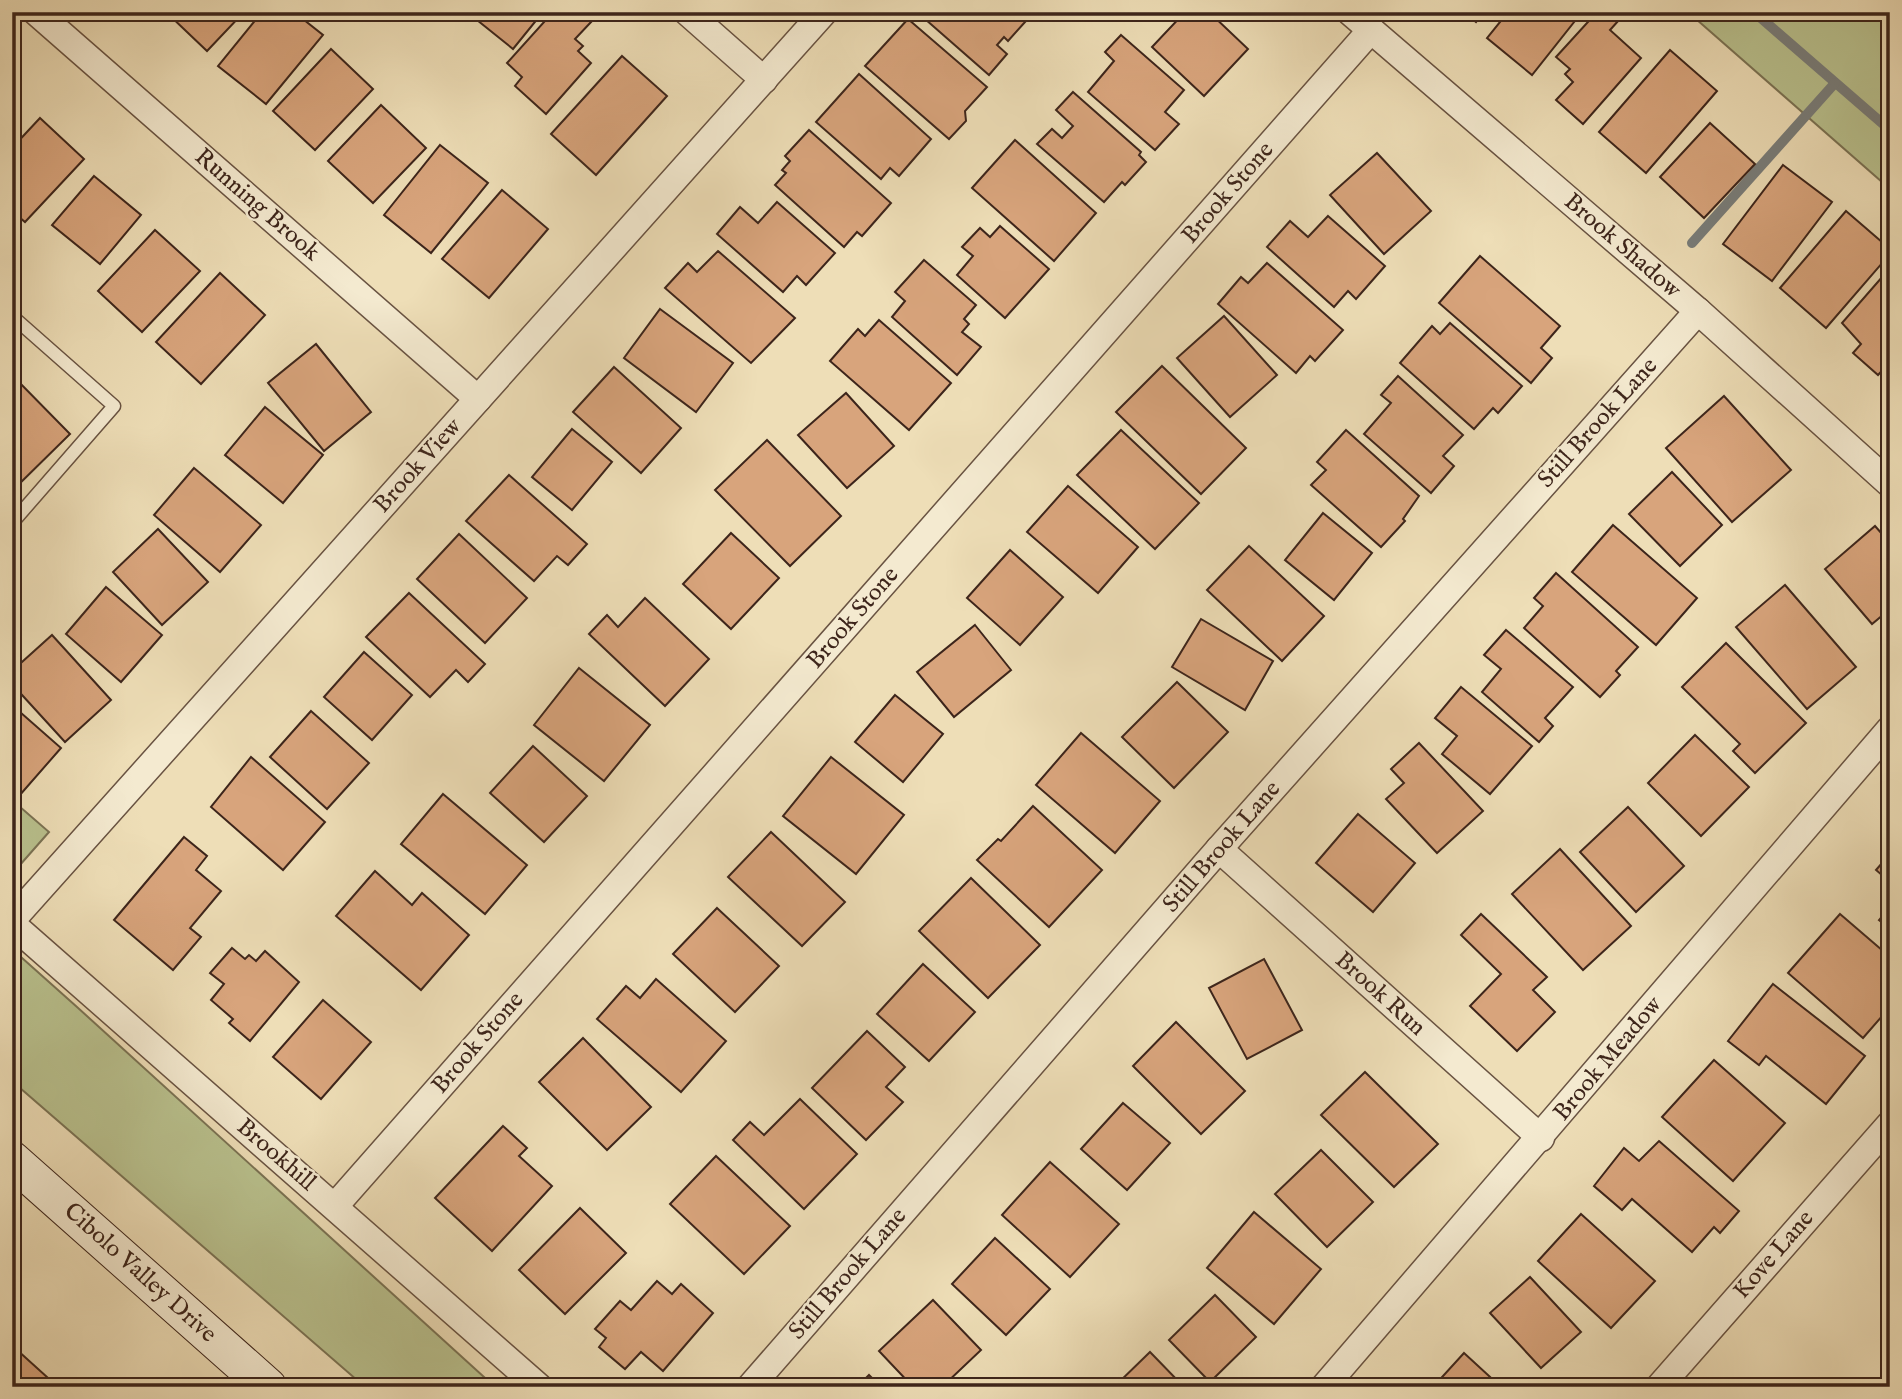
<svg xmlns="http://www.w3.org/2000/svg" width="1902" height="1399" font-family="'IM FELL English',serif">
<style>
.green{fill:#b9c18e;stroke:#7b7354;stroke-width:2}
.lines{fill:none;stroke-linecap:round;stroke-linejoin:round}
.stream{stroke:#797e7b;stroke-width:10}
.building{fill:#d8a47c;stroke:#3d251b;stroke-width:2}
.service-casing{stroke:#695342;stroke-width:15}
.minor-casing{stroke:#695342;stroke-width:29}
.secondary-casing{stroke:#3d251b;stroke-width:39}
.service{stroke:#f4ead0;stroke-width:12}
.minor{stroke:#f4ead0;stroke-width:26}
.secondary{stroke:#f4ead0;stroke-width:37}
.labels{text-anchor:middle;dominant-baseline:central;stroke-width:5;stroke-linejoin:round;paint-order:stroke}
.street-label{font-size:24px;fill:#3d251b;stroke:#f4ead0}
</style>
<rect width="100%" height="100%" fill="#eedeb7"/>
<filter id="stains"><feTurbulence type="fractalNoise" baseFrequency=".00286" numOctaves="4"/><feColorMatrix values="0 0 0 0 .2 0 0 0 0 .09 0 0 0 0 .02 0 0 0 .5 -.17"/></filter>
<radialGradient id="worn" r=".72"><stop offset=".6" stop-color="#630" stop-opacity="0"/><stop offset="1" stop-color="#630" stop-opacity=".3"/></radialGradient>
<g class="green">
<path d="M1688 12H1890V189Z"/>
<path d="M12 800 49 832 12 874Z"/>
<path d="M12 949 77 1007 495 1387H365L12 1081Z"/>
</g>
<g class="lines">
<g class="stream">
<path d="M1754 12 1890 130"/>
<path d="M1692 243 1835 83"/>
</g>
</g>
<g class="building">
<path d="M166 12H244L207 51Z"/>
<path d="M262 12H294L323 35 266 104 218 66Z"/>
<path d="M467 12H543L513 49Z"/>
<path d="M553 12H582L592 21 575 39 583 46 578 51 591 63 546 114 515 86 522 77 507 63Z"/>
<path d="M917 12H1013L1025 22 1008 41 1004 37 997 45 1007 54 989 75Z"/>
<path d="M1185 12H1209L1248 49 1204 96 1152 47Z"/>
<path d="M1464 12H1484L1476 22Z"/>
<path d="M1508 12H1582L1532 75 1487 38Z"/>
<path d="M1597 12H1610L1619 20 1610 30 1641 58 1583 124 1556 100 1573 82 1565 74 1570 69 1556 57Z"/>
<path d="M908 19 987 87 965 111 966 121 949 139 865 66Z"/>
<path d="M1121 35 1184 90 1165 112 1179 124 1155 150 1088 92 1114 61 1105 52Z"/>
<path d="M331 49 373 89 315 150 273 111Z"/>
<path d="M1670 50 1717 91 1646 173 1599 132Z"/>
<path d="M622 56 667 96 596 175 551 134Z"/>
<path d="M859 74 931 139 899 176 890 168 881 179 816 122Z"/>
<path d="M1073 92 1141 152 1139 155 1146 162 1125 185 1122 182 1104 202 1037 144 1052 129 1062 138 1073 126 1056 110Z"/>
<path d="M381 105 426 148 373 203 328 161Z"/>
<path d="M40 118 84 159 25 222 12 211V148Z"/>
<path d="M1710 123 1755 164 1704 218 1660 177Z"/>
<path d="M809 130 891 203 862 236 857 232 844 247 775 185 786 173 782 170 790 161 785 156Z"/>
<path d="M1015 140 1096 213 1054 261 972 188Z"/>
<path d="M440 145 488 183 431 253 384 215Z"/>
<path d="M1377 153 1431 211 1384 254 1330 195Z"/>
<path d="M1783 165 1832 202 1772 281 1723 244Z"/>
<path d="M94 176 141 215 100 264 52 225Z"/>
<path d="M502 190 548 229 489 298 442 259Z"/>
<path d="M777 202 835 253 806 285 797 276 783 292 717 234 740 207 758 223Z"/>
<path d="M1846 211 1890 249V254L1826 328 1780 288Z"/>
<path d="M1328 216 1385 266 1356 299 1348 291 1334 307 1267 247 1290 221 1308 237Z"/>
<path d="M1000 226 1049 269 1005 318 957 275 973 256 962 247 980 228 990 237Z"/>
<path d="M155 230 200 271 142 332 98 291Z"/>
<path d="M718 251 795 318 751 363 665 288 688 263 697 272Z"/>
<path d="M1480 256 1560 326 1541 348 1552 358 1531 383 1439 303Z"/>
<path d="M924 260 976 305 964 319 969 324 962 332 981 347 957 375 892 317 905 301 895 292Z"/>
<path d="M1267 263 1343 330 1315 361 1310 356 1296 373 1218 304 1241 277 1248 283Z"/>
<path d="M1890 268V362L1878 375 1853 353 1861 344 1842 323Z"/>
<path d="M220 273 265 315 201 384 156 342Z"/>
<path d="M660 309 733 363 696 412 624 358Z"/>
<path d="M1224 316 1277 375 1230 417 1177 358Z"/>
<path d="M879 320 951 383 909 430 830 361 858 329 865 336Z"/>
<path d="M1450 323 1522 386 1498 413 1493 408 1474 429 1400 363 1432 326 1440 334Z"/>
<path d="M316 344 371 412 324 451 268 383Z"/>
<path d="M1162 366 1246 448 1201 494 1116 412Z"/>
<path d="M614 367 681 428 641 473 573 412Z"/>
<path d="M12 375 70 434 12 491Z"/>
<path d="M1398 376 1463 435 1443 456 1454 466 1431 493 1364 434 1391 403 1381 395Z"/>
<path d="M846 393 894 446 847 488 798 435Z"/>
<path d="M1724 396 1791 470 1732 522 1666 448Z"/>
<path d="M265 407 323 455 283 503 225 455Z"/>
<path d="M572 429 612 462 572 510 532 477Z"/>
<path d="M1121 430 1199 503 1155 549 1077 475Z"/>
<path d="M1346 430 1419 496 1403 519 1405 521 1381 547 1311 485 1326 470 1317 462Z"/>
<path d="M767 440 841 516 790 566 715 490Z"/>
<path d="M194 468 261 525 220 572 154 515Z"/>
<path d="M1672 472 1722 525 1680 566 1629 514Z"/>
<path d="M509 475 587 544 568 565 557 556 534 581 466 521Z"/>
<path d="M1068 486 1138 547 1098 593 1027 532Z"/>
<path d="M1323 513 1372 553 1334 600 1285 560Z"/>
<path d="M1613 525 1697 598 1656 645 1572 572Z"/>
<path d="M1875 526 1890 543V609L1872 624 1825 569Z"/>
<path d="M158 529 208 582 162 625 113 572Z"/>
<path d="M731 533 779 578 731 629 683 584Z"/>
<path d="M459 534 527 598 485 643 417 579Z"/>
<path d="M1249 546 1324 616 1282 661 1207 590Z"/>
<path d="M1010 550 1063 597 1020 645 967 598Z"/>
<path d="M1556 573 1638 647 1616 671 1620 675 1600 697 1524 628 1543 606 1534 598Z"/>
<path d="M1785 585 1856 667 1807 709 1736 627Z"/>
<path d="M106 587 162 635 121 682 66 634Z"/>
<path d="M409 593 485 664 468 682 456 670 430 697 366 637Z"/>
<path d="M645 598 709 659 665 706 589 634 607 615 618 627Z"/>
<path d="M1201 619 1273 661 1245 710 1172 667Z"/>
<path d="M975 625 1011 670 954 717 917 672Z"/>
<path d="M1506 630 1573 687 1545 718 1553 726 1539 742 1482 692 1501 669 1484 655Z"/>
<path d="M52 635 111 700 65 742 12 684V671Z"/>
<path d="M1726 643 1806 723 1755 773 1733 751 1740 744 1682 687Z"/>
<path d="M364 652 412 695 372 740 324 697Z"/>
<path d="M579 668 650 725 604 781 534 725Z"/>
<path d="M1177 682 1228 732 1174 788 1122 737Z"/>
<path d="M1461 687 1532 746 1490 794 1442 754 1457 736 1435 718Z"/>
<path d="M895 695 943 734 903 782 855 742Z"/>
<path d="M12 705 61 748 19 796 12 790Z"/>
<path d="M311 711 369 763 327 809 270 757Z"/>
<path d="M1081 733 1160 801 1115 853 1036 785Z"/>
<path d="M1695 735 1749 787 1701 836 1648 783Z"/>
<path d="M1419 743 1483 811 1437 853 1386 799 1404 783 1391 769Z"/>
<path d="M533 746 587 796 544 842 490 793Z"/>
<path d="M251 757 325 822 283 870 211 807Z"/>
<path d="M831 757 904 815 856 874 783 816Z"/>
<path d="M443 794 527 865 485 914 401 844Z"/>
<path d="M1033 806 1102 870 1049 927 977 860 998 839 1001 841Z"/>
<path d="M1628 807 1684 866 1636 912 1580 852Z"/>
<path d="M1358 814 1415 863 1373 912 1316 863Z"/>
<path d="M771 832 845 902 802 946 728 877Z"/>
<path d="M184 837 207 856 196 870 221 891 190 928 201 937 173 970 114 920Z"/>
<path d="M1560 849 1631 926 1583 970 1512 894Z"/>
<path d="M1890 854V882L1876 870Z"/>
<path d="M375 871 412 905 422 893 469 935 421 990 336 916Z"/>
<path d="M971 878 1040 945 988 998 919 931Z"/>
<path d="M1890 907V929L1879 920Z"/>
<path d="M717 908 779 966 735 1012 673 954Z"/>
<path d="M1481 914 1547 977 1533 990 1555 1012 1517 1051 1470 1006 1501 974 1461 935Z"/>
<path d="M1840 914 1890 957V1007L1863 1038 1788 973Z"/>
<path d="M232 948 245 959 249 955 256 961 265 951 299 982 250 1041 229 1023 233 1019 211 1000 224 984 210 973Z"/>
<path d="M1264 959 1302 1030 1247 1059 1209 988Z"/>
<path d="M923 964 975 1012 929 1061 877 1014Z"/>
<path d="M656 979 726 1041 681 1092 597 1019 626 986 640 998Z"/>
<path d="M1773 984 1865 1056 1826 1104 1766 1056 1759 1065 1728 1041Z"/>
<path d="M323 1000 371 1042 321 1099 273 1057Z"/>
<path d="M1176 1022 1245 1091 1201 1134 1133 1066Z"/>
<path d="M867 1031 905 1067 886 1087 903 1102 866 1140 812 1088Z"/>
<path d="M583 1038 651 1107 607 1150 539 1082Z"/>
<path d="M1714 1060 1785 1123 1733 1181 1662 1117Z"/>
<path d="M1365 1072 1438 1144 1394 1187 1321 1115Z"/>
<path d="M800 1099 857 1154 804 1209 733 1140 750 1122 764 1135Z"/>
<path d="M1123 1103 1170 1143 1127 1190 1081 1149Z"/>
<path d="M503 1126 527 1148 519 1156 552 1186 492 1251 435 1198Z"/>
<path d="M1659 1141 1739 1211 1720 1233 1714 1227 1692 1252 1632 1199 1622 1210 1594 1186 1624 1148 1639 1161Z"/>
<path d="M1321 1150 1373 1202 1327 1247 1275 1194Z"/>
<path d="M716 1156 790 1226 744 1274 670 1204Z"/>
<path d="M1050 1162 1119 1224 1070 1277 1002 1215Z"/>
<path d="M580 1208 626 1253 565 1314 519 1270Z"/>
<path d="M1254 1212 1321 1269 1274 1324 1207 1268Z"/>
<path d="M1581 1214 1655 1281 1611 1328 1538 1261Z"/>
<path d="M995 1238 1050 1289 1006 1335 952 1284Z"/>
<path d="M1530 1277 1581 1332 1541 1368 1490 1313Z"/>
<path d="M657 1281 672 1294 681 1284 713 1313 663 1371 641 1352 625 1369 599 1347 606 1338 595 1329 620 1301 631 1310Z"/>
<path d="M1215 1295 1256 1337 1210 1382 1169 1340Z"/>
<path d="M933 1300 981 1350 942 1387H913L879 1351Z"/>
<path d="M16 1349 58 1387H12V1353Z"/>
<path d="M1150 1352 1184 1387H1114Z"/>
<path d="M1464 1353 1501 1387H1433Z"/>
<path d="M869 1375 881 1387H857Z"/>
</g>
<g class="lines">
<g class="service-casing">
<path id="service" d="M12 316 114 406 12 523"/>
</g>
<g class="minor-casing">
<g id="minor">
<path d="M36 12 478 399"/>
<path d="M687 12 764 80"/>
<path d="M1350 12 1698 311 1890 484"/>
<path d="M1219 849 1541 1138"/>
<path d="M12 920 824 12"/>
<path d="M12 924 539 1387"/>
<path d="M335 1206 1371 30"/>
<path d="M750 1387 1219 849 1698 311"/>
<path d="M1324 1387 1890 729"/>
<path d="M1659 1387 1890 1124"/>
</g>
</g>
<g class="secondary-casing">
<path id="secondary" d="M12 1160 268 1387"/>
</g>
<use href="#service" class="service"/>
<use href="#minor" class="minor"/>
<use href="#secondary" class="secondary"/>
</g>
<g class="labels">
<g class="street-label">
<text transform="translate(1228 193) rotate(-49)">Brook Stone</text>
<text transform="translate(257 205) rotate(41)">Running Brook</text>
<text transform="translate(1622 246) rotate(41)">Brook Shadow</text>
<text transform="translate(1598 423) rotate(-48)">Still Brook Lane</text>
<text transform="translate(418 466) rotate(-48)">Brook View</text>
<text transform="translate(853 618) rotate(-49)">Brook Stone</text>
<text transform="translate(1222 847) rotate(-49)">Still Brook Lane</text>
<text transform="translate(1380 994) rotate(42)">Brook Run</text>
<text transform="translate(478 1043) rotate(-49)">Brook Stone</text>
<text transform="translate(1608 1059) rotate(-50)">Brook Meadow</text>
<text transform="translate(276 1155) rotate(41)">Brookhill</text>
<text transform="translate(1774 1255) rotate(-49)">Kove Lane</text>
<text transform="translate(140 1273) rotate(42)">Cibolo Valley Drive</text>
<text transform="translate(848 1274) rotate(-49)">Still Brook Lane</text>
</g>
</g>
<rect width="1902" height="1399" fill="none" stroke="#eedeb7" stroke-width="42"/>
<rect x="14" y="14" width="1874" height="1371" fill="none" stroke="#3d251b" stroke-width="3.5"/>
<rect x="21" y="21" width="1860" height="1357" fill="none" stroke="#3d251b" stroke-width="2"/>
<rect width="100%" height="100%" filter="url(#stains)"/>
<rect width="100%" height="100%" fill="url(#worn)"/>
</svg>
